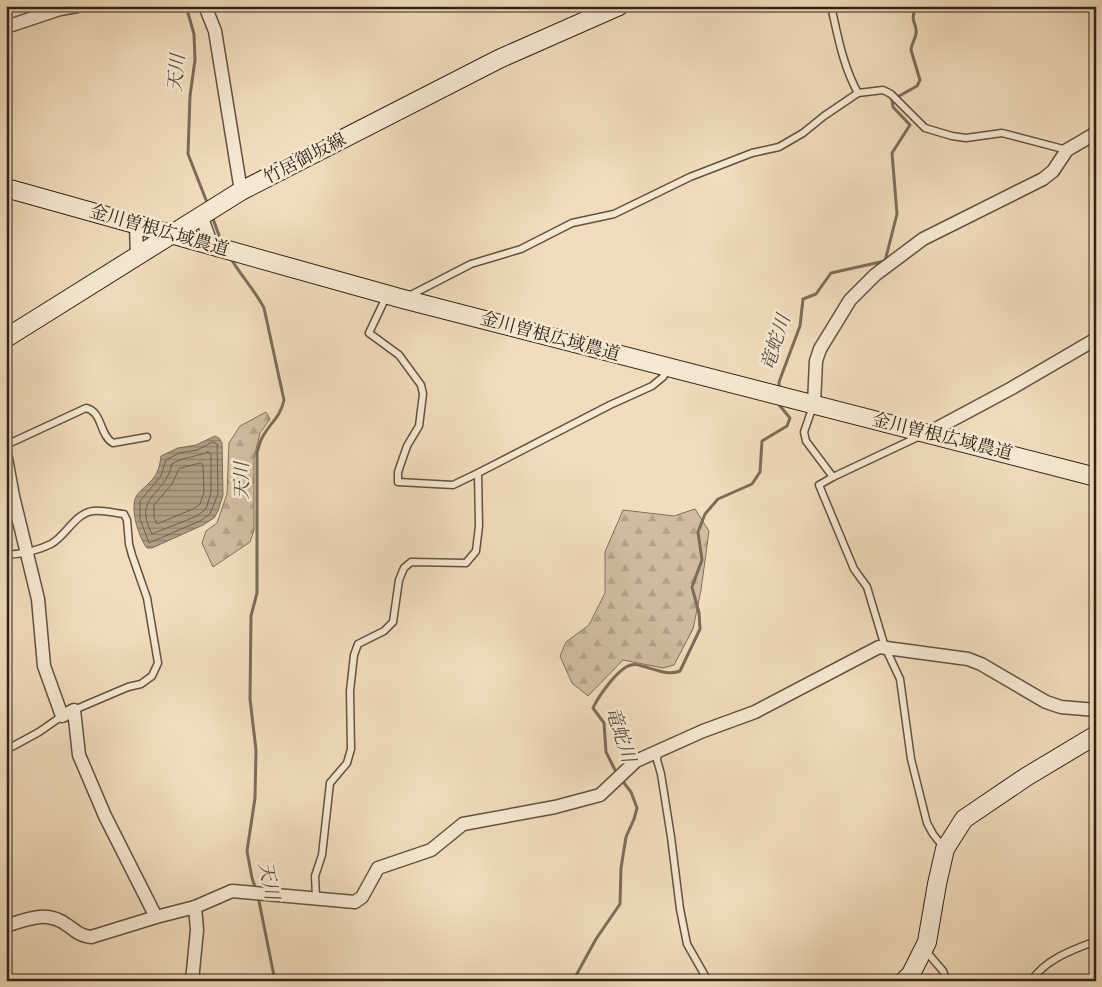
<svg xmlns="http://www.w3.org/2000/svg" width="1102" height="987" font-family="'Old Standard TT','Noto Serif JP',serif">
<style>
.forest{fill:url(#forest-firs);stroke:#80705c}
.water{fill:url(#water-rules);stroke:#7c6d58}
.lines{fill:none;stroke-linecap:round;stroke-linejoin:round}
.shore{stroke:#70604e;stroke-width:1}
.stream{stroke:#7c6d58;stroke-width:3}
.lane-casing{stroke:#605240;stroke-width:9}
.street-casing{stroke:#605240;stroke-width:15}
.secondary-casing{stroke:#302317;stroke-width:20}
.lane{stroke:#f6e9d3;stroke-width:6}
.street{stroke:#f6e9d3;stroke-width:12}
.secondary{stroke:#f6e9d3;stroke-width:18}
.labels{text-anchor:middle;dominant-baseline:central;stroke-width:5;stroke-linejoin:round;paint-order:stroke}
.street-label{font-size:18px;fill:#302317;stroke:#f6e9d3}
.water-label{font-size:19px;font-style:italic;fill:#5c4e3d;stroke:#f6e9d3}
</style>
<defs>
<pattern id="forest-firs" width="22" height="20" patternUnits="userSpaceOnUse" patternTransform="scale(1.25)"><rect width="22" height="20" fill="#d0bda0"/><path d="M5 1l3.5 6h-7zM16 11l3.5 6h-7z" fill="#b3a289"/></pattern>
<pattern id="water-rules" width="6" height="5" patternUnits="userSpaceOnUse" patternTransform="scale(1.25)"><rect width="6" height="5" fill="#af9e84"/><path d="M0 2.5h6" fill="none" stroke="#8f806b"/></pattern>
</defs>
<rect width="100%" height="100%" fill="#f1ddbc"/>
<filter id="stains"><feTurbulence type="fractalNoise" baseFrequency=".004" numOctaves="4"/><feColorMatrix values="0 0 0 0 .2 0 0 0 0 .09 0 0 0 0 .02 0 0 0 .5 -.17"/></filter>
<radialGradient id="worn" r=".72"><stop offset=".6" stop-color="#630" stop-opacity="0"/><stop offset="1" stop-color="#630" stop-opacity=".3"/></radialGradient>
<g class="forest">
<path d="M266 412 270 419 260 433 254 458V530L250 542 213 567 202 543 206 531 217 523 227 494 229 443 240 426Z"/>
<path d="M695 509 709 531 701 590 693 629 674 665 663 668 623 660 588 696 572 683 560 656 566 642 589 625 605 593V552L623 510 674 516Z"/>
</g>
<path class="water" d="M215 436 219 438 222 443 223 495 218 511 214 518 203 525 152 548H147C139 538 131 512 135 499 138 491 146 487 151 481 158 474 160 465 161 456L178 448 196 445Z"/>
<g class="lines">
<g class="shore">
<path d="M213 442 217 444 218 494 210 514 200 521 149 543 140 519V501L161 476 166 460 179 453 197 450Z"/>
<path d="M208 452 211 454V493L206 509 197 516 152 534C132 495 165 497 172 464 183 457 196 457 208 452Z"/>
<path d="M201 463 203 465 204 492 200 504 193 509 157 524 154 517V505L172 484 179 469Z"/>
</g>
<g class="stream">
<path d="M186 6 194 34 195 60 190 96 188 154 208 205"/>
<path d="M212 216 221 241"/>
<path d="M230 257C240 275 255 290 264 308L284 400C280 419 268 424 261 440 259 444 259 448 257 452V593L251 616 250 699 256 750 255 798 247 851 252 878 256 890"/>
<path d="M779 390V382L800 326 803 299 816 294 831 273 885 261 897 214 892 153 910 125 893 107 892 100 917 86 920 80 911 50C911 44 915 40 916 34 918 22 908 23 917 6"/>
<path d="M617 774 606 752 604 723 593 708C598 697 618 668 631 665 634 664 639 665 642 666 655 669 667 676 680 671L700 629 699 613 692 587 702 560 698 532 705 514 718 499 752 484 760 472 762 441 787 426 790 418 780 406V401"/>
<path d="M258 896 275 981"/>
<path d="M573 981 596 939 620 904 621 868 626 837 634 819 637 808 631 792 621 779"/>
</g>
<g class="lane-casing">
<g id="lane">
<path d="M831 6C838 37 843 66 858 93L883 90 891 94 925 128 952 136 966 138 1002 133 1067 150"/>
<path d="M387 295 369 333 399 355 421 385 423 394 419 426 407 446 398 472V482L453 485 478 473"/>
<path d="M407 297 471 264 521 249 572 223 614 214 690 177 752 153 779 147 803 133 824 116 858 93"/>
<path d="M813 406 804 432 806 441 833 477"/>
<path d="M920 436 833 477 819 485 854 569 867 587 885 647 900 679 911 759 927 823 933 834 944 848"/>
<path d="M6 445 86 408C103 412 99 435 113 443L147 437"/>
<path d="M6 555C22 554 37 551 51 544 66 536 75 513 93 511 103 510 114 513 124 514L127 520 129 544 132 555 147 598 158 663 152 676 141 684 128 687 74 710"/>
<path d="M6 750 39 732 62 716"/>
<path d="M658 751 657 760 661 774 671 837 680 909 687 944 708 981"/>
<path d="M316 897 315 876 322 855 330 783 347 763 351 749 350 691 354 655 358 644 384 631 393 622 399 580 404 568 411 562 466 563 476 551 479 526 478 473 610 405 652 386 663 377 668 369"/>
<path d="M925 950 943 971 947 981"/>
<path d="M1031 981C1046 959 1072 950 1096 941"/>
</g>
</g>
<g class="street-casing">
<g id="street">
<path d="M205 6 215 31 241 191"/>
<path d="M6 27 60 9 77 6"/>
<path d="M201 215 212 246"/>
<path d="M136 224 137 256"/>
<path d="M814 404 816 361 820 349 850 300 875 275 923 239 1043 179 1053 171 1067 150 1096 133"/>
<path d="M928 433 1012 388 1096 339"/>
<path d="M6 458 13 496 38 599 44 666 62 716 74 710 79 755 105 816 156 917"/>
<path d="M6 926C27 919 47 910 67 925 76 931 80 936 91 937L156 917 195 907 232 891 355 902 362 897 378 868 431 850 463 824 555 807 600 795 636 761 703 731 755 712 879 647 968 659 981 664 1046 702 1061 707 1096 710"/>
<path d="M192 981 197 930 195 907"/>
</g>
</g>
<g class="secondary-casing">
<g id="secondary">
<path d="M6 188 403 299 1096 477"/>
<path d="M6 338 241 191 499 59 619 6"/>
<path d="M904 981 911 974 927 942 937 884 945 849 964 819 1026 777 1096 735"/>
</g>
</g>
<use href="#lane" class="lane"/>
<use href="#street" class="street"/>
<use href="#secondary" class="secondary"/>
</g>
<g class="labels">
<g class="street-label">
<text transform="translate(305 159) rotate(-27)">竹居御坂線</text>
<text transform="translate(159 231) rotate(16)">金川曽根広域農道</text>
<text transform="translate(550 337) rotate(15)">金川曽根広域農道</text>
<text transform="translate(942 437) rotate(14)">金川曽根広域農道</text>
</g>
<g class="water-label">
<text transform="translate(178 73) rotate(-85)">天川</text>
<text transform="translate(777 343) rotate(-72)">竜蛇川</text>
<text transform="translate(243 481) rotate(-90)">天川</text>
<text transform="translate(619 735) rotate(72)">竜蛇川</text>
<text transform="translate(267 881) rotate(78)">天川</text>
</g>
</g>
<rect width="1102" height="987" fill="none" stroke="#f1ddbc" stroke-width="25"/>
<rect x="8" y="8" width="1087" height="972" fill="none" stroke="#302317" stroke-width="2.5"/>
<rect x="12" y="12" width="1077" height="962" fill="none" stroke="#302317"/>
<rect width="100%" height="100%" filter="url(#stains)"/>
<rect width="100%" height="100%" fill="url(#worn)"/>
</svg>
